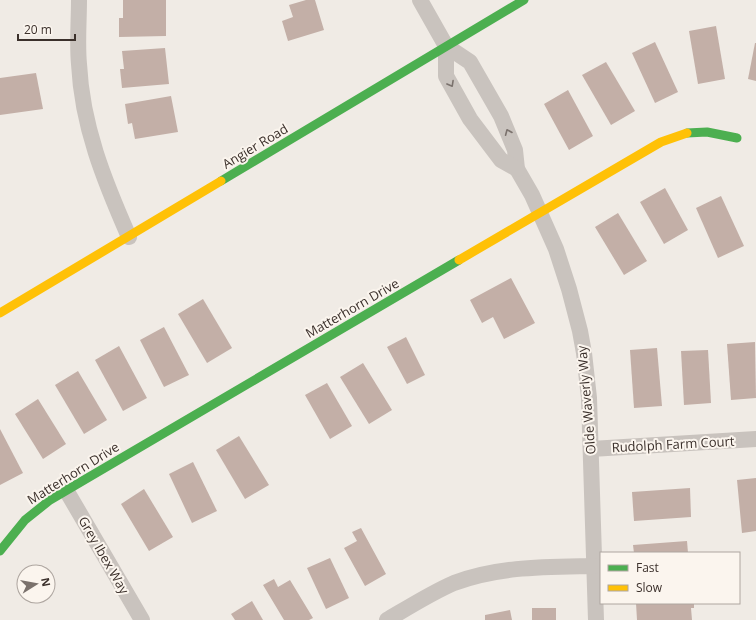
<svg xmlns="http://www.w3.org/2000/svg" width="756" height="620" font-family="'Open Sans',sans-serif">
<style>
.building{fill:#c3afa7}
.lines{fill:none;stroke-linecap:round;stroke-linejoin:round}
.street{stroke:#c9c3be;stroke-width:16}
.fast{stroke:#4caf50;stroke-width:9}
.slow{stroke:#ffc107;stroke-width:9}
.oneway{stroke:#7b726d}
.labels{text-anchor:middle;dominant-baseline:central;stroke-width:4;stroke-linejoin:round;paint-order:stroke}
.street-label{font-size:13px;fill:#3b302b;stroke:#fbf5ee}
</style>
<rect width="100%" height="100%" fill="#f0ebe5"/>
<g class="building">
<path d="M123 0H166V36L119 37V18H123Z"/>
<path d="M306 0H315L324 30 288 41 282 21 293 17 289 5Z"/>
<path d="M716 26 725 79 698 84 689 31Z"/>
<path d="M655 42 678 92 655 103 632 53Z"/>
<path d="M755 43H756V81L748 79Z"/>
<path d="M165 48 169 84 122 88 120 69H124L122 51Z"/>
<path d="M606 62 635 111 611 125 582 75Z"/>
<path d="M36 73 43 109 0 115V78Z"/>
<path d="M568 90 593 136 569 150 544 104Z"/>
<path d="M171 96 178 132 135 139 132 123 128 124 125 104Z"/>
<path d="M665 188 688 230 664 244 640 202Z"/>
<path d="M721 196 744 246 718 258 696 208Z"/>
<path d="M618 213 647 261 624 275 595 227Z"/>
<path d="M511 278 535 323 504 339 493 317 482 323 470 300Z"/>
<path d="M203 299 232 348 207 363 178 314Z"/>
<path d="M164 327 189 375 164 387 140 340Z"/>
<path d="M406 337 425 375 407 384 387 347Z"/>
<path d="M755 342 756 398 731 400 727 344Z"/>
<path d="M119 346 147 398 123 411 95 360Z"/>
<path d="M657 348 662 406 634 408 630 350Z"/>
<path d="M708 350 711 403 684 405 681 351Z"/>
<path d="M363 363 392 410 369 424 340 377Z"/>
<path d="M78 371 107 420 84 434 55 385Z"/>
<path d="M327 383 352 426 330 439 305 395Z"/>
<path d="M38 399 66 444 43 459 15 414Z"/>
<path d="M0 429 23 473 0 485Z"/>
<path d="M239 436 269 485 245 499 216 450Z"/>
<path d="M193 462 217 511 192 523 169 474Z"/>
<path d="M756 478V531L742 533 737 480Z"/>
<path d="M690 488 691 517 634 521 632 492Z"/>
<path d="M144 489 173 537 149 551 121 504Z"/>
<path d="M361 528 386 574 365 586 344 548 357 541 352 532Z"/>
<path d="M687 541 688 553H634L633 545Z"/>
<path d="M330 558 349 598 326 609 307 568Z"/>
<path d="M274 579 278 587 290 580 313 618 309 620H284L263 585Z"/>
<path d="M252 601 263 620H235L231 614Z"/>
<path d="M636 603H694V608H691L692 620H637Z"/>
<rect x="532" y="608" width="24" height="12"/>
<path d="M510 610 512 620H485V615Z"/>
</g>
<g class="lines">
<g class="street">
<path d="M79 0C79 21 77 43 79 64 82 126 104 180 129 237"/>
<path d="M420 0 446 46 470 62 501 116 515 150 517 169 532 195 556 249 569 289 580 331 584 353 589 398 596 620"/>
<path d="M446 46V76L470 119 501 160 517 169"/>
<path d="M591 449 756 439"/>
<path d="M66 490 142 620"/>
<path d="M387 620C409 607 431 593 454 583 499 566 547 567 594 566"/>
</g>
<g class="fast">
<path d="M687 133 707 132 737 138"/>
<path d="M221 181 524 0"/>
<path d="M0 551 25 520 50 500 459 260"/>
</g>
<g class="slow">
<path d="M459 260 661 142 687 133"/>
<path d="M0 313 221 181"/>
</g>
</g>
<defs><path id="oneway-chevron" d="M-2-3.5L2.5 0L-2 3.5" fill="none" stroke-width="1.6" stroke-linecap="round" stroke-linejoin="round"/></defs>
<g class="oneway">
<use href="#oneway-chevron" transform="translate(451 84) rotate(61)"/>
<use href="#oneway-chevron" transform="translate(508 132) rotate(-113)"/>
</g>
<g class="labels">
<g class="street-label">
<text transform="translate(255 146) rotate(-31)">Angier Road</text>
<text transform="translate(352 308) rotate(-30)">Matterhorn Drive</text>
<text transform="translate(586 400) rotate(-95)">Olde Waverly Way</text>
<text transform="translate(673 444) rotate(-3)">Rudolph Farm Court</text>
<text transform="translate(73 473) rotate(-32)">Matterhorn Drive</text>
<text transform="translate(104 555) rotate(60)">Grey Ibex Way</text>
</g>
</g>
<rect x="600" y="552" width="140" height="52" fill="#fbf5ee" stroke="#aea6a0"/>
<rect x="608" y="565" width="20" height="6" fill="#4caf50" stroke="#aea6a0"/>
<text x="636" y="572" font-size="12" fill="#3b302b">Fast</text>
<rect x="608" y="585" width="20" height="6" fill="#ffc107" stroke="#aea6a0"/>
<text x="636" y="592" font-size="12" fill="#3b302b">Slow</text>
<g transform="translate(36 584) rotate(79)"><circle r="19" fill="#fbf5ee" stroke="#aea6a0"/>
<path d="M0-3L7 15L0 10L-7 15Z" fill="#7a716c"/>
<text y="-6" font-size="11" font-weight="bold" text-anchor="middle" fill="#3b302b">N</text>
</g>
<path d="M18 34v6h57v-6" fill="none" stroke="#3b302b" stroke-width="2"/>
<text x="24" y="34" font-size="12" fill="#3b302b" stroke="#fbf5ee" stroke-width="3" paint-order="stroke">20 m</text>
</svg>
